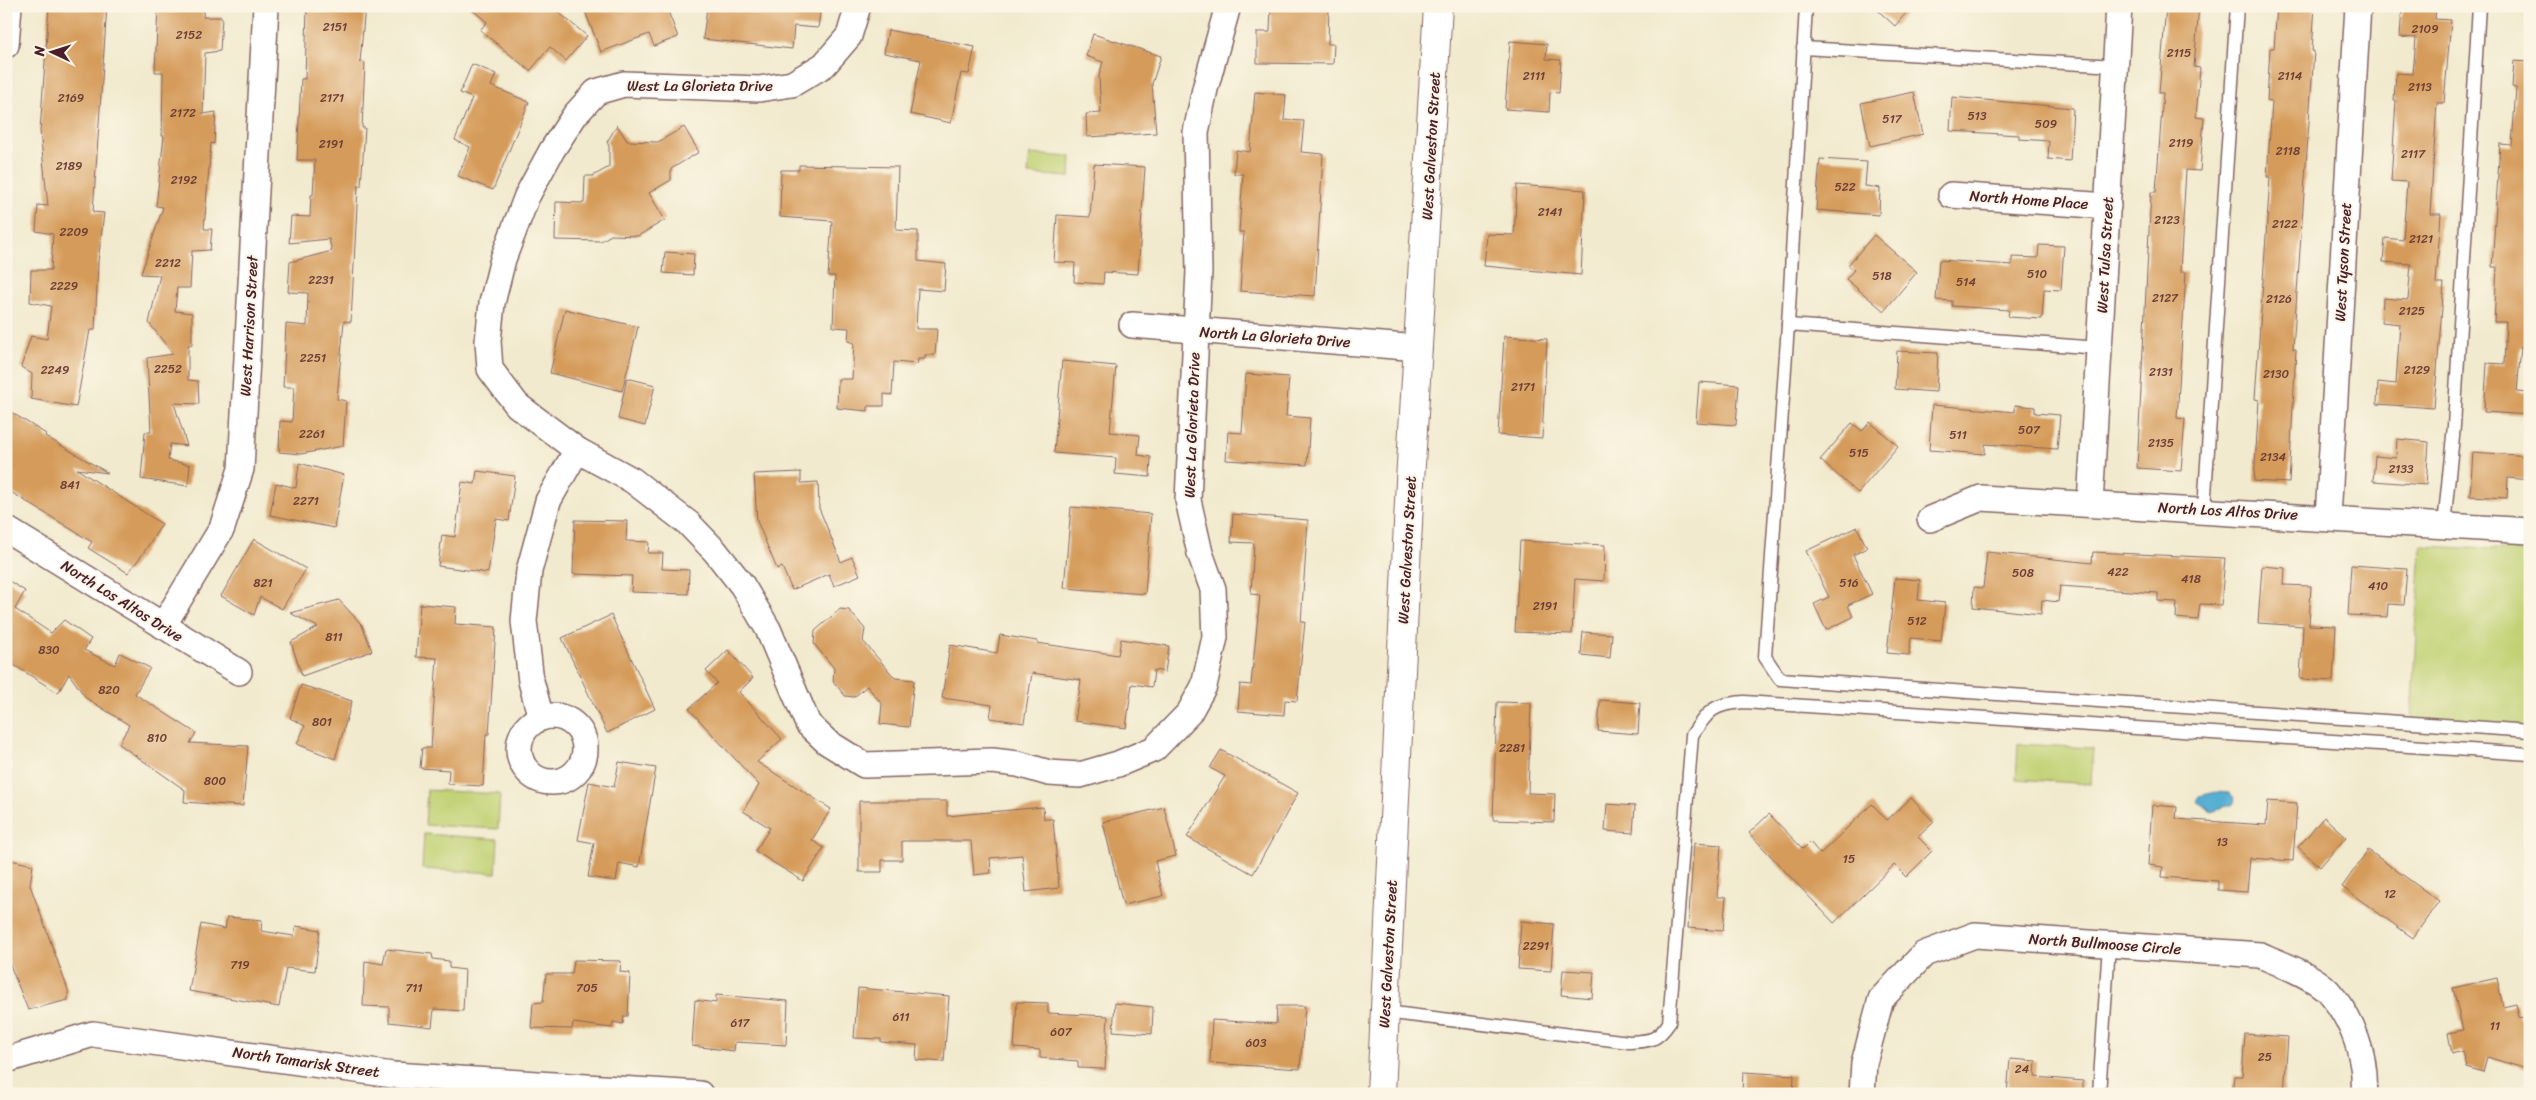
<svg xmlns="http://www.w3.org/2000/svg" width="2536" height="1100" font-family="Sriracha,sans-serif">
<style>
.green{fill:#c1d274;stroke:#867850}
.water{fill:#55afd3;stroke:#50677f}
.building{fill:#d59b5a}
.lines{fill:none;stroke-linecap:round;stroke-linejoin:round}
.service-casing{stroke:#846664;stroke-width:15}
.minor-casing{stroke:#846664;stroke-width:28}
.tertiary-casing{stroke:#846664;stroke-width:30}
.service{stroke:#fff;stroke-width:12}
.minor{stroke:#fff;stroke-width:25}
.tertiary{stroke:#fff;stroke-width:28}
.labels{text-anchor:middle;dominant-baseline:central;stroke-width:4;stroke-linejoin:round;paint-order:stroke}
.number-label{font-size:12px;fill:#6d3e37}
.street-label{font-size:15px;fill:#4a1f2b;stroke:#fcf5e5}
</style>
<rect width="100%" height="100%" fill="#fcf5e5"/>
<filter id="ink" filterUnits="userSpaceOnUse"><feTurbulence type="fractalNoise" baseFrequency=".02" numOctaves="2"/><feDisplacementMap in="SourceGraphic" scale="10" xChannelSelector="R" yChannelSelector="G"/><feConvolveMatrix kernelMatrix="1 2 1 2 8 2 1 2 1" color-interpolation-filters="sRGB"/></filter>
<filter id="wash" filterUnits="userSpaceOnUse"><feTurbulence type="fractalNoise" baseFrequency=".0096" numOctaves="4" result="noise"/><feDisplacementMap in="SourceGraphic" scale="20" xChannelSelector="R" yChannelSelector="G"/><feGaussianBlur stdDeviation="1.12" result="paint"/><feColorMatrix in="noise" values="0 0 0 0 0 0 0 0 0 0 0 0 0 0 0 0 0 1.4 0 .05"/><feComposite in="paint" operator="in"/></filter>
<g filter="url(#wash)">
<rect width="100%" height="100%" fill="#f1eace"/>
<g class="green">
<path d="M1030 154 1071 157 1070 177 1028 174Z"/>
<path d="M2421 546 2515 550 2530 557V727L2411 719Z"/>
<path d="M2018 744 2093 748 2091 784 2016 779Z"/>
<path d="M427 790 500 794 498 829 425 825Z"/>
<path d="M424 834 498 839 496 873 422 869Z"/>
</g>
<path class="water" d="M2216 792 2230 793 2234 798 2233 804 2212 811 2196 801 2199 796Z"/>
<g id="blocks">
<g class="building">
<path d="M49 6H107L93 212 104 213 98 262 95 330H90L76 407 31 399 32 374 21 367 31 336 47 339 51 306 30 302 31 270H51L53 234 36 231 38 205 48 206 40 131Z"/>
<path d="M158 6H204L203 17H222L220 51 205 53 203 114 216 112 214 144 211 143 204 229H212L210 250 192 251 190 288H177L175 311 192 313V345H188V380L198 381 199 404 174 403 187 446 170 444 168 460 190 465 188 486 141 479 145 432H151L147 358 173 354 149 323 160 275 141 274 163 207 156 206 164 136H162L163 72H155Z"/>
<path d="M307 6H365L360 62 365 63 362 128H365L361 186H358L351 322 344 321 337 399 346 401 343 446 301 454 279 452 280 421 292 422 294 387H283L286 324 307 326 308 293 288 292 290 262 332 251 329 239 289 243 291 216 310 217 311 195H313L315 160H297L301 79H305Z"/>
<path d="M468 6H551L587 36 566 61 550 47 530 71 480 30 487 22Z"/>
<path d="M583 6H666L678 37 654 46 649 34 601 52Z"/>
<path d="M717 6H821L818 28 794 26 792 49 703 39 707 7 716 8Z"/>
<path d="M1271 6H1329L1328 44H1334L1333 64 1257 63V32H1270Z"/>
<path d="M1873 6H1912L1895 26Z"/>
<path d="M2166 6H2199L2194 67 2200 68 2196 117 2204 118 2200 171 2186 170 2180 272H2186L2177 418 2185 419 2181 471 2137 468 2151 192H2156L2163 93H2159Z"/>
<path d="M2277 6H2315L2312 51H2314L2293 349H2296L2289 483 2254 481 2259 400 2255 399 2270 177H2267L2272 102 2267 101 2270 48H2274Z"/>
<path d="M2402 6H2436L2435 19 2451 20 2444 103H2437L2430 214H2441L2436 283H2444L2434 408 2377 404 2378 382 2396 384 2400 324 2382 322 2383 298 2408 300 2411 264 2383 262 2385 238 2403 240 2407 182 2391 181 2396 100H2394L2396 73 2413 74 2416 38 2400 37Z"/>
<path d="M888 30 975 47 969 74 961 73 951 123 910 114 921 60 884 53Z"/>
<path d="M1093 34 1161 56 1152 84 1156 133 1087 137 1086 114 1101 113 1099 76 1103 62 1086 56Z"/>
<path d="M1510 41 1547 44 1546 59 1561 60 1559 93 1550 92 1549 112 1505 109Z"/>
<path d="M2514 61 2530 62V347H2521L2517 392 2530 393V415L2484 412 2487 363 2504 364 2506 322H2494L2497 267H2492L2500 144 2512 145 2516 88 2512 87Z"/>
<path d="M472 64 496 74 491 86 529 102 493 190 458 176 470 147 455 140 472 98 460 93Z"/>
<path d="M1255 92 1286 95 1284 120 1304 121 1301 152 1323 154 1315 296 1240 291 1244 232H1239L1243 174H1234L1236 150 1250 152Z"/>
<path d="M1914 92 1923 134 1870 146 1861 103Z"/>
<path d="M1952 97 2073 108 2070 161 2048 159 2049 141 2019 139V135L1950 131Z"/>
<path d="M617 125 627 141 658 142 684 127 699 152 671 169V180L649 193 665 220 638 236 611 235 601 241 555 240 556 202 584 203 585 176H593L609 167V146L607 142Z"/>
<path d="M1820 159 1867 162 1865 186 1880 188 1879 215 1816 210Z"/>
<path d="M1094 164 1145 167 1138 274 1104 272 1103 284 1074 282 1075 263 1054 262 1057 215 1090 217Z"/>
<path d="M799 165 898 167 896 230 918 231V261L946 264 944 291 918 289 916 329H937L935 355H925V359H918L917 364 894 362 892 395 884 394V406H868V411L837 408 838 379H852L854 343 848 341 849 328 833 327 835 276H828L832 221 780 217 781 170H799Z"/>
<path d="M1517 185 1585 190 1581 275 1484 266 1487 234 1514 235Z"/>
<path d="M1874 235 1917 272 1884 311 1846 279 1854 270 1848 265Z"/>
<path d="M2039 245 2064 246 2061 290 2044 289 2042 319 2008 317 2009 310 1952 306V301L1936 300 1939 260 2012 265V257L2038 258Z"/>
<path d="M665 252 694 254 693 275 663 273Z"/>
<path d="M565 309 638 327 622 391 550 373Z"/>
<path d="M1504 336 1547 339 1542 438 1498 435Z"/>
<path d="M1897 351 1938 353 1936 392 1895 389Z"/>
<path d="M1062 361 1116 366 1110 432 1140 435 1138 455 1151 457 1150 477 1115 474 1116 458 1054 453Z"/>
<path d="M1246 374 1289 377 1286 416 1310 418 1307 465 1226 460 1228 432 1242 433Z"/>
<path d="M627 378 655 385 645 426 618 419Z"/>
<path d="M1699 382 1739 385 1736 425 1696 422Z"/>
<path d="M1932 405 2015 412V405L2035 407V413L2060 415 2057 449 1985 444V454L1929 450Z"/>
<path d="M6 409 46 434 45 436 108 473 77 469 162 524 142 555 128 573 88 548 92 542 6 489Z"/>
<path d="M1870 422 1898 446 1858 493 1820 460 1852 423 1862 431Z"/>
<path d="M2397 439 2429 442 2426 485 2373 481 2375 456 2396 458Z"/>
<path d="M2473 452 2530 456V480L2508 478 2507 498 2470 496Z"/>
<path d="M299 463 344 475 334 528 270 515 276 483 296 488Z"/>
<path d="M477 471 515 476 509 521 496 519 488 573 438 566 442 535 455 537 462 482 475 484Z"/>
<path d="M801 472V483L818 482 819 508 841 562 852 557 860 575 834 586 829 574 792 590 782 567 777 569 757 521 754 474Z"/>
<path d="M1071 507 1151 514 1145 594 1064 588Z"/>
<path d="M1233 514 1308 520 1301 622H1305L1297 701 1285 700 1284 715 1238 711 1240 684 1251 685 1260 595 1251 594 1254 543 1231 542Z"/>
<path d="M575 520 627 521 626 541 649 542 648 553H663L662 569 689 570 688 594 631 592 632 576 573 574Z"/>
<path d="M1857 527 1867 548 1853 555 1872 594 1848 605 1853 617 1826 630 1814 604 1829 597 1806 551Z"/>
<path d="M254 539 306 569 282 609 260 597 254 615 221 596Z"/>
<path d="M1520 541 1605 545 1604 581 1575 579 1572 634 1515 632Z"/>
<path d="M1987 552 2092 563 2093 552 2225 558 2221 605 2200 604 2198 620 2176 618 2177 602 2158 601V593L2060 586 2058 602 2042 600 2041 614 1973 607 1974 587 1983 588Z"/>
<path d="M2351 565 2407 569 2404 605 2388 604 2387 617 2348 615Z"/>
<path d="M2262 566 2285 568 2284 585 2311 586 2309 625 2336 626 2333 681 2300 679 2303 626 2258 623Z"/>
<path d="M1895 578 1920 580 1918 600 1945 603 1941 641 1911 638 1909 655 1887 653Z"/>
<path d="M6 579 25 591 15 609 51 633 64 620 91 639 84 650 115 665 120 653 150 668 135 694 196 733 190 743 248 746 243 806 184 802 185 790 119 744 129 725 86 698 69 674 58 693 6 660Z"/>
<path d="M339 600 362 625 372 651 302 676 291 642 318 627 290 613Z"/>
<path d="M420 604 456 607 455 624 496 627 489 734H486L483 786 448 784 449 770 420 768 422 748H431L437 658 416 657Z"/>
<path d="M840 609 849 610 865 629 863 641 895 678 914 680 909 727 880 724 882 704 867 686 854 697 845 696 833 681 834 668 814 644 815 631Z"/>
<path d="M611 615 655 709 607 733 562 638Z"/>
<path d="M1583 632 1612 634 1610 658 1581 655Z"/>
<path d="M1000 635 1037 641V643L1118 655 1121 639 1169 646 1165 672 1154 670 1152 687 1132 684 1126 728 1075 721 1081 680 1032 673 1024 723 990 718 992 705 942 698 950 645 997 653Z"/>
<path d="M728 650 753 678 739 692 782 739 757 762 831 809 812 840 824 848 803 881 755 851 770 828 743 811 759 785 689 709 717 683 706 671Z"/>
<path d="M301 685 352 701 335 759 297 744 305 726 290 718Z"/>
<path d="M1600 700 1640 703 1638 734 1598 731Z"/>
<path d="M1497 702 1531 703 1528 793 1555 794 1554 822 1493 820Z"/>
<path d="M1221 750 1298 793 1253 874 1187 837 1225 776 1210 768Z"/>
<path d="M619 762 656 768 639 867 619 863 616 881 588 877 594 843 578 840 589 782 614 787Z"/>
<path d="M1911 798 1934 822 1918 837 1932 851 1906 877 1894 865 1834 923 1749 833 1769 814 1803 849 1810 842 1820 854 1872 804 1887 820Z"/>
<path d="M859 801H947V816L1043 807 1044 819H1053L1059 888 1026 892 1022 855 990 858 991 873 974 875 971 841H902V860H882V872H859Z"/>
<path d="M2268 801 2297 803 2293 861 2250 858 2247 892 2218 890V881L2162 877 2163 867 2148 865 2152 805 2177 807 2176 819 2266 825Z"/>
<path d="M1607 804 1635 806 1633 833 1605 831Z"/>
<path d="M1164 807 1176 856 1155 861 1163 896 1123 905 1103 822Z"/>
<path d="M2324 817 2346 837 2320 867 2298 847Z"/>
<path d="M1694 843 1721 845 1717 897H1726L1723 931 1688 928Z"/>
<path d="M2368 850 2439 901 2413 938 2342 887Z"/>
<path d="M6 859 33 865 30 885 68 990V1000L28 1010 6 955Z"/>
<path d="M227 917 262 920 261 931 294 936 296 926 320 930 315 971 286 968 279 1007 189 991 201 924 225 929Z"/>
<path d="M1521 921 1554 924 1551 971 1518 969Z"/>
<path d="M386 949 432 954 433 959 449 961V968L465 970 463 1011 434 1009 432 1027 389 1022V1007L363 1006 365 961 383 964Z"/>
<path d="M574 960 621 961 620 972 630 973 628 1016H624L623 1024 613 1022 612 1028 573 1023 572 1029 531 1028 533 1003 543 1002 546 974H572Z"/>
<path d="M1563 970 1594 972 1592 998 1561 995Z"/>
<path d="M2497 978 2503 1007 2516 1004 2519 1017 2530 1020V1070L2487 1057 2483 1072 2466 1067 2462 1051 2452 1054 2448 1033 2463 1030 2453 988Z"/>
<path d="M858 988 949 996 944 1062 916 1060 917 1045 881 1042V1039L854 1038Z"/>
<path d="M716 995 788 1001 786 1045 735 1042 734 1051 692 1046 695 1000 716 1003Z"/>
<path d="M1017 1002 1048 1003V1013L1108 1016 1105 1069 1078 1068V1061L1040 1058V1050L1014 1048Z"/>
<path d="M1115 1003 1153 1007 1152 1034 1113 1031Z"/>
<path d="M1277 1006H1305L1300 1069 1210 1063 1212 1020 1276 1024Z"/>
<path d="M2245 1034 2288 1037 2284 1094H2232L2234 1076H2242Z"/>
<path d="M2010 1059 2036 1061 2035 1077 2083 1081V1094H2007Z"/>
<path d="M1743 1072 1794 1075 1793 1094H1742Z"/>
</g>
</g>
</g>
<g filter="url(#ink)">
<use href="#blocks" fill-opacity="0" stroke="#846664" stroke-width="1"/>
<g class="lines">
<g class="service-casing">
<g id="service">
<path d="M1806 6 1788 325 1765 657 1780 679 2530 731"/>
<path d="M1803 48 2116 66"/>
<path d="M1788 325 2099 348"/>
<path d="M2204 510 2237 6"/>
<path d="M2444 525 2454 426 2479 6"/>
<path d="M1385 1012 1629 1042C1650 1041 1657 1041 1669 1023L1692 735C1709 710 1713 704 1744 702L2530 754"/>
<path d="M2099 1094 2109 945"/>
</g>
</g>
<g class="minor-casing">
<g id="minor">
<path d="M858 6 849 36 824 65 792 84 759 89 624 84 596 92 575 115 552 150 527 196 503 259 492 303 488 341 490 369 517 405 577 450 632 480 688 523 715 551 742 585 768 629 808 724 827 742 864 765 992 761 1018 764 1049 773 1080 775 1118 764 1154 749 1189 713 1204 686 1215 637 1213 589 1200 553 1188 500 1199 271 1196 132 1205 89 1228 6"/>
<path d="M6 45 9 6"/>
<path d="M1951 195 2108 206"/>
<path d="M1132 325 1419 348"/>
<path d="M2090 504 2119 6"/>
<path d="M2328 517 2358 6"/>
<path d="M1930 519 1981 498 2530 531"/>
<path d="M6 529 239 672"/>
<path d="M163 626 222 528 241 469 266 6"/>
<circle cx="552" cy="749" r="33"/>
<path d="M541 718 531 681 524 621 529 571 548 501 577 450"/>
<path d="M6 1060 93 1034 393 1075 700 1094"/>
<path d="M1862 1094 1864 1063 1881 999 1924 954 1975 935 2260 955C2279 963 2314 976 2328 991 2352 1018 2367 1057 2364 1094"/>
</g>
</g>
<g class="tertiary-casing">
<path id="tertiary" d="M1381 1094 1410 481 1438 6"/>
</g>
<use href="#service" class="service"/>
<use href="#minor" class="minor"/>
<use href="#tertiary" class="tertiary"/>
</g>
</g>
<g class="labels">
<g class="number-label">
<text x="335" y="27">2151</text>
<text x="2425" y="29">2109</text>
<text x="189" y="35">2152</text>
<text x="2179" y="53">2115</text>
<text x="1534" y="76">2111</text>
<text x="2290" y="76">2114</text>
<text x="2420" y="87">2113</text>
<text x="71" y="98">2169</text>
<text x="332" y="98">2171</text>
<text x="183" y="113">2172</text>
<text x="1977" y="116">513</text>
<text x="1892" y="119">517</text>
<text x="2046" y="124">509</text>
<text x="2181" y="143">2119</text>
<text x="331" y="144">2191</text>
<text x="2288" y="151">2118</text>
<text x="2413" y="154">2117</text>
<text x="69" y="166">2189</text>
<text x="184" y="180">2192</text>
<text x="1845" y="187">522</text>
<text x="1550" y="212">2141</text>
<text x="2167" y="220">2123</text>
<text x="2285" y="224">2122</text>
<text x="74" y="232">2209</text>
<text x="2421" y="239">2121</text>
<text x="168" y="263">2212</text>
<text x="2037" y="274">510</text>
<text x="1882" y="276">518</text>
<text x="321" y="280">2231</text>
<text x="1966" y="282">514</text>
<text x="64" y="286">2229</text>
<text x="2165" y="298">2127</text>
<text x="2279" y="299">2126</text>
<text x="2412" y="311">2125</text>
<text x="313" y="358">2251</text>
<text x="168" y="369">2252</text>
<text x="55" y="370">2249</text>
<text x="2417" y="370">2129</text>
<text x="2161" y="372">2131</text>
<text x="2276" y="374">2130</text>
<text x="1523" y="387">2171</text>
<text x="2029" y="430">507</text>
<text x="312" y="434">2261</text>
<text x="1958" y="435">511</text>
<text x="2161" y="443">2135</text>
<text x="1859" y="453">515</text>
<text x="2273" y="457">2134</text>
<text x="2401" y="469">2133</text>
<text x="70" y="485">841</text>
<text x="306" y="501">2271</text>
<text x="2118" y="572">422</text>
<text x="2023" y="573">508</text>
<text x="2191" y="579">418</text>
<text x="263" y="583">821</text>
<text x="1849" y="583">516</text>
<text x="2378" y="586">410</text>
<text x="1545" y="606">2191</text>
<text x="1917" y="621">512</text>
<text x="334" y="637">811</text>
<text x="49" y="650">830</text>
<text x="109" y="690">820</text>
<text x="322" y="722">801</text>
<text x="157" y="738">810</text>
<text x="1512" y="748">2281</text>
<text x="215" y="781">800</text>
<text x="2222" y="842">13</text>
<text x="1849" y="859">15</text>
<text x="2390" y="894">12</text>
<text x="1536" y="946">2291</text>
<text x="240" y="965">719</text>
<text x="414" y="988">711</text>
<text x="587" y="988">705</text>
<text x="901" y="1017">611</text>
<text x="740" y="1023">617</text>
<text x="2495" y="1026">11</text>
<text x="1061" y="1032">607</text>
<text x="1256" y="1043">603</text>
<text x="2265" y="1057">25</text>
<text x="2022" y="1069">24</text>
</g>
<g class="street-label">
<text x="700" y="86">West La Glorieta Drive</text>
<text transform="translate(1431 146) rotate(-87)">West Galveston Street</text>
<text transform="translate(2029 200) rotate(4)">North Home Place</text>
<text transform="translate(2105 255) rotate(-87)">West Tulsa Street</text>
<text transform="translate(2343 262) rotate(-87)">West Tyson Street</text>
<text transform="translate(249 326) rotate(-87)">West Harrison Street</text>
<text transform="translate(1275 337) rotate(4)">North La Glorieta Drive</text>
<text transform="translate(1192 425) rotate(-88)">West La Glorieta Drive</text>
<text transform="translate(2228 511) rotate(3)">North Los Altos Drive</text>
<text transform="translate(1407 550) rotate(-87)">West Galveston Street</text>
<text transform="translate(122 601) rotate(32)">North Los Altos Drive</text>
<text transform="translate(2105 944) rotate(4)">North Bullmoose Circle</text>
<text transform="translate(1388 954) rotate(-87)">West Galveston Street</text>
<text transform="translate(306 1062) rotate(8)">North Tamarisk Street</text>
</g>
</g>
<rect width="2536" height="1100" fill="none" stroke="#fcf5e5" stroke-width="25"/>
<g transform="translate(52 52) rotate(274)" stroke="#fcf5e5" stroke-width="4" paint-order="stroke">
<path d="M0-4L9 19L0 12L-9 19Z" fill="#4a1f2b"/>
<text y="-8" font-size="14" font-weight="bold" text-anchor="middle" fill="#4a1f2b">N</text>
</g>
</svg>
